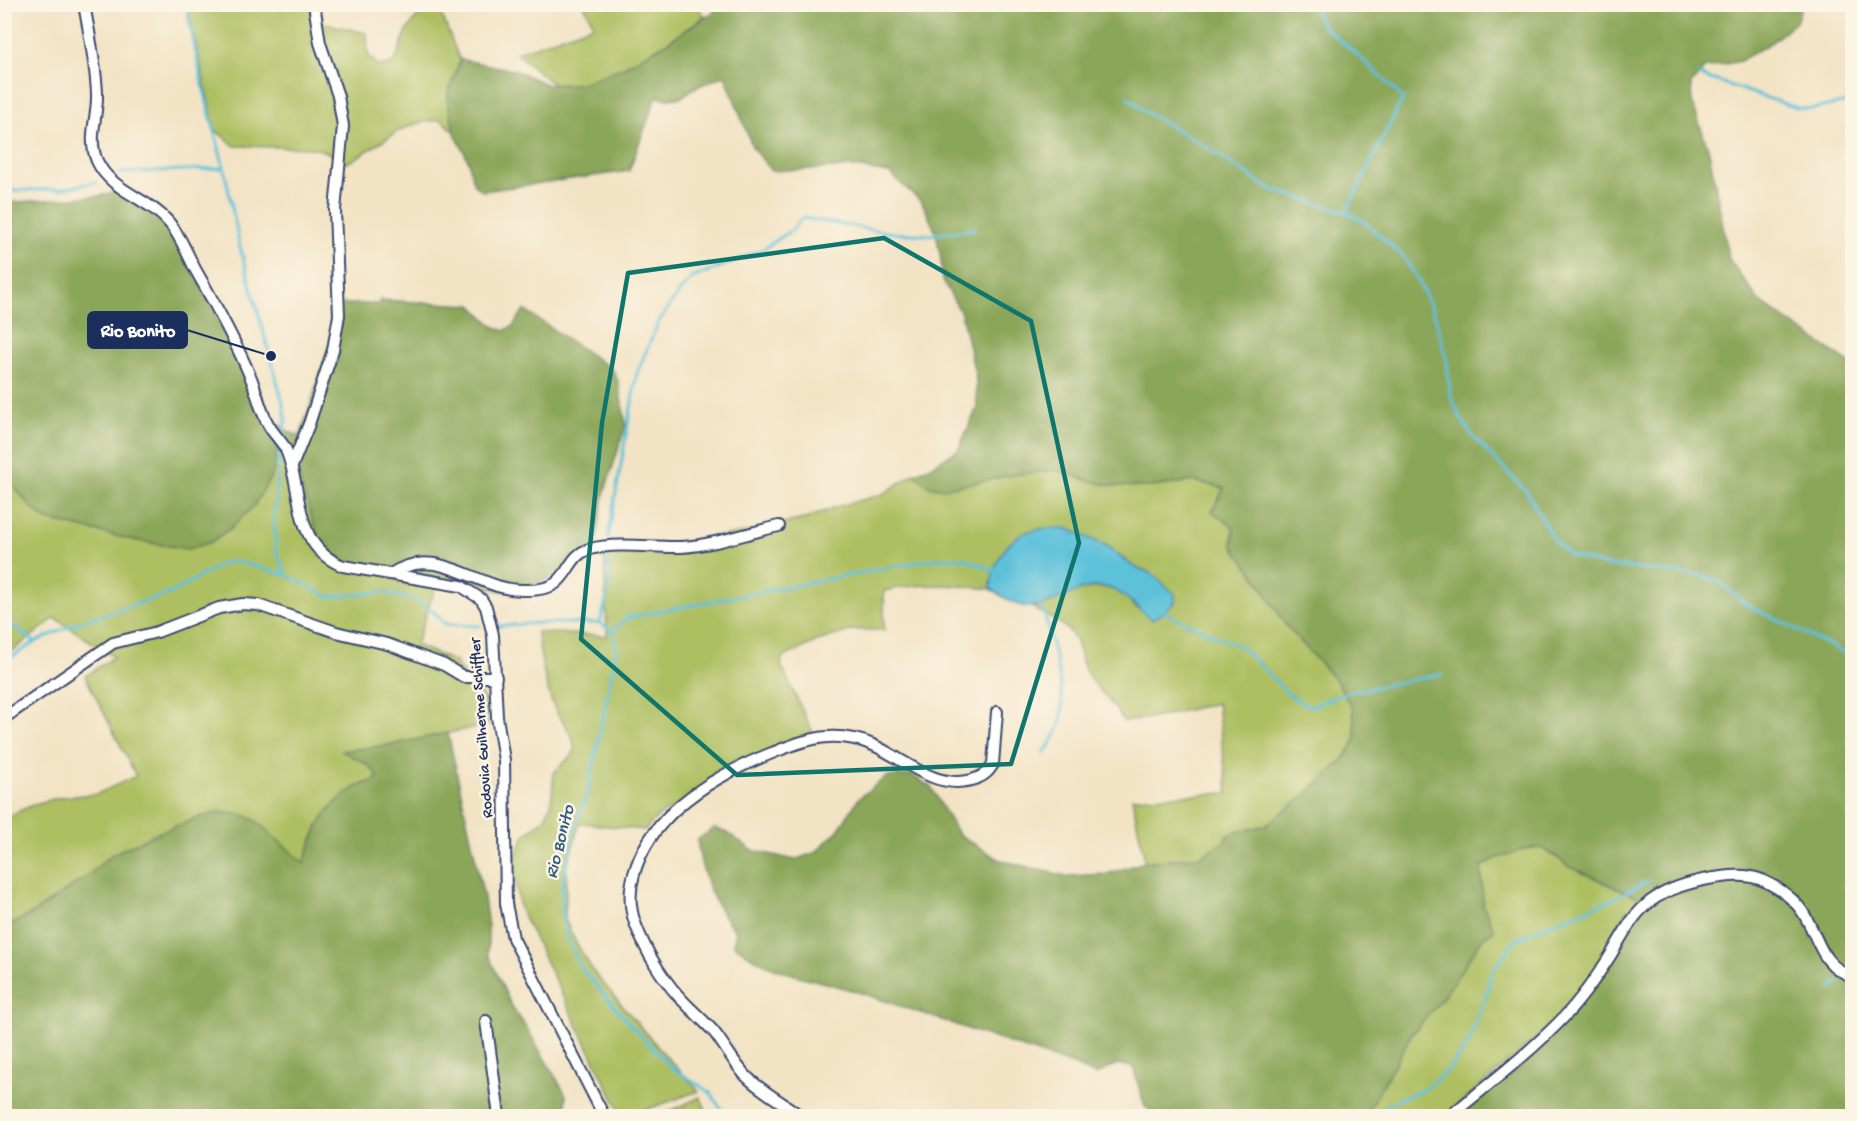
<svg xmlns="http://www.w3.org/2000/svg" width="1857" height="1121" font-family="'Gochi Hand',sans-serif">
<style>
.green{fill:#aebf62;stroke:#647760;stroke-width:1.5}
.forest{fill:#8aa658;stroke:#526a5b;stroke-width:1.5}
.water{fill:#5dc1da;stroke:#3c789c;stroke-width:1.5}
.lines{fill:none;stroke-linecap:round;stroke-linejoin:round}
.stream{stroke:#5dc1da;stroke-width:3}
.minor-casing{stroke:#3b4a6d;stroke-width:14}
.minor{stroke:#fff;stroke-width:10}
.marked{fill:none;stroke:#0f766e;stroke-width:4.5;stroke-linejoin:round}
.labels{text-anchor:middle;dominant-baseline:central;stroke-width:5;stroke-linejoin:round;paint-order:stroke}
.street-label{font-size:16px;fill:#1b2f5e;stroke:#fcf5e5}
.water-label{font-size:18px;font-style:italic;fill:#2f5b83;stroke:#fcf5e5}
.leader{fill:none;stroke:#1b2f5e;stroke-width:2}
.callout-dot{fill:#1b2f5e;stroke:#fcf5e5;stroke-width:2}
.callout{fill:#1b2f5e;stroke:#1b2f5e;stroke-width:2}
.callout-label{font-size:18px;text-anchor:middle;font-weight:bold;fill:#fff}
</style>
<rect width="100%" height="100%" fill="#fcf5e5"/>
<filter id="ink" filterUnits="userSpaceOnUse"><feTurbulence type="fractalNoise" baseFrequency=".0167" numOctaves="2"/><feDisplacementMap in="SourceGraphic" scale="12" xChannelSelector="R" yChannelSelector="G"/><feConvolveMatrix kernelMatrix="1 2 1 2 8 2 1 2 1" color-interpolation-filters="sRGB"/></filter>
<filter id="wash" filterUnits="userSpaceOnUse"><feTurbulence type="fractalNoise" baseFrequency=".008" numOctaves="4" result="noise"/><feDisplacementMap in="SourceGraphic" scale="24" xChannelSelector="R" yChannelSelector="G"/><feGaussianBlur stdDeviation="1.35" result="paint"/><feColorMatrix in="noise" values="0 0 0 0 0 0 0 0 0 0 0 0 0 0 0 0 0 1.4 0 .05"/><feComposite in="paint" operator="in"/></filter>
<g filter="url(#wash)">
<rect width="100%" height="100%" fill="#f2e3c5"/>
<g class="green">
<path d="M187 5H320L323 23 367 33 368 55 379 66 390 65C401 56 400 43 407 31 412 20 422 14 428 5H438L460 61C447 93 447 97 454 131L441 120C400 121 382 145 347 163L324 151 312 148 235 146 215 130Z"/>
<path d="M584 5H696L705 16 663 45 624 67 580 84H553L516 53 594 25Z"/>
<path d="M278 443 438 579 416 645 454 661 473 686 481 688 479 692 484 699 488 725 389 745 343 751 368 765 379 776C372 783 362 783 354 789 322 809 316 829 304 863L256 821 221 812 200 817 153 835 113 854 86 877 33 913 5 928V817L38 803 62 797 97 794 136 776 85 676 114 657 55 618 5 657V480L13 485 31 507 45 519 133 540 188 549 211 542 231 528 273 473Z"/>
<path d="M1054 470 1152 487 1192 481 1224 488 1212 511 1233 527 1232 545 1256 577 1285 624 1338 683 1353 710 1356 739 1344 759 1303 797 1264 826 1238 831 1227 836 1223 843 1198 857 1145 862 1132 798 1228 793 1217 703 1162 716 1124 722C1115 705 1101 693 1089 677 1080 664 1081 650 1074 638 1066 623 1045 615 1032 607 1060 599 1096 575 1124 595 1129 599 1133 605 1137 609L1153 576 1151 573 1134 567 1107 546 1066 528 991 582V589C952 585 923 582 884 591V630H853L817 641 782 658 781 665 815 737 753 761 657 817 645 830 580 823 567 865 565 919 576 943 595 974 665 1055 699 1091 628 1116H622L520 909 513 867 516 855 525 835 544 819 551 805 554 772 574 753C576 730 561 725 554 707 544 683 541 658 537 632L607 636 604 549 682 542 743 533 808 518 833 508 883 494 913 474 930 486 943 489 1011 475Z"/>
<path d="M1528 847 1541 848 1580 872 1643 899 1626 912 1600 965 1573 1006 1445 1116H1361L1373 1103 1411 1035 1442 999 1483 938 1494 930 1483 905 1481 867 1495 859Z"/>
<path d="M700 1097 709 1116H660Z"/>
</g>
<g class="forest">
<path d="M724 5H1802L1796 22 1772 42 1740 61 1705 68 1691 84 1692 102 1709 151 1729 259 1759 301 1852 365V1116H1445L1505 1069 1573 1006 1600 965 1605 949 1626 912 1642 899 1566 865 1555 855 1541 848H1528L1495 859 1481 867 1483 905 1494 930 1483 938 1442 999 1411 1035 1373 1103 1361 1116H1160L1145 1107 1133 1067 1117 1064 1096 1075 1073 1065C1003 1041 934 1017 864 994 817 978 773 977 733 944L736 932C712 904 702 876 697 840L714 828 726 832 752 850 795 860 816 852 839 829 859 798 886 777 912 775 931 787 958 834 1000 860 1066 876 1107 874 1145 862 1198 857 1223 843 1227 836 1238 831 1264 826 1303 797 1344 759 1356 739 1353 710 1338 683 1285 624 1256 577 1232 545 1234 537 1233 527 1212 511 1224 488 1192 481 1152 487 1114 486 1089 481 1054 470 1011 475 943 489 930 486 913 474 926 469 958 450 977 408 976 378 961 313 942 279 941 259 936 233 922 202 889 173 854 167 771 171 752 146 725 75 692 89 682 97 671 99 656 97 629 171 483 191 474 185 468 160 454 131 448 102V93L460 61 459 59 514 70 548 85 580 84 624 67 663 45Z"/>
<path d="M120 191 164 221 249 370 274 421 291 433 300 436 343 304H380V300L472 305 493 326 504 331 513 326 524 310 606 365 613 371 618 381 626 425 604 494 595 548 565 570 544 581 522 588 501 591 423 576 366 568 342 560 319 541 299 478 278 444 273 473 254 506 231 528 211 542 188 549 133 540 45 519 31 507 13 485 5 480V203L99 196Z"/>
<path d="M448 733 484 898 488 927V954L511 1005 526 1027 566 1095V1116H5V928L33 913 86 877 113 854 153 835 200 817 221 812 244 815 256 821 304 863C316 828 321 810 353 789 362 783 372 783 379 777L368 765 342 751 389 745Z"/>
</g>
<path class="water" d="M1048 528H1066L1107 546 1134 567 1151 573 1175 594V603L1152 620C1139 610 1127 595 1112 589 1080 577 1050 615 1019 605 1009 602 999 594 991 589 991 567 1004 543 1024 533 1031 530 1040 529 1048 528Z"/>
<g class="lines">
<g class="stream">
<path d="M184 4 187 10 202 83 224 168 240 247 283 403 286 420 282 437"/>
<path d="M1314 4 1318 18 1325 28 1359 56 1403 98 1346 212"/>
<path d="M1699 75 1797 108 1813 109 1852 101"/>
<path d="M1127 97 1149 114 1200 143 1268 188 1346 212 1362 220 1403 256 1417 278 1435 316 1447 361 1450 394 1461 419 1473 437 1527 492 1553 539 1569 555 1603 565 1699 575 1720 582 1747 605 1839 650 1852 659"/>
<path d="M120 173 224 168"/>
<path d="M4 191 60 189 97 182"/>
<path d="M280 447 274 521 276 550 286 575"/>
<path d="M608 538 637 373 659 321 680 291 692 278 762 250 792 230 802 218 893 233 930 235 974 229"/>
<path d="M1041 600C1048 631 1067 689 1061 720 1059 732 1051 742 1044 753"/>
<path d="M1162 609 1169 615 1243 648 1286 692 1303 704 1313 706 1341 694 1442 674"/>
<path d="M4 619 35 642"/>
<path d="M600 623C605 603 615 577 605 557"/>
<path d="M498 626 537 623H600L612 631 617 648 588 791 575 826 569 853 562 887 563 919 568 939 580 967 630 1024 671 1067 711 1093 725 1116"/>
<path d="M612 631 629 617 933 559 963 558 998 572"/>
<path d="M4 662 35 642 75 624 173 592 220 565 234 561 286 575 329 597 381 592 418 601 433 611 444 623 452 625 480 626"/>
<path d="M1831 989 1839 981"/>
<path d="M1376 1116 1387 1105 1401 1098 1424 1090 1449 1069 1468 1044 1488 990 1491 973 1514 941 1543 927 1611 900 1649 880"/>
</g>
</g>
</g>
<g filter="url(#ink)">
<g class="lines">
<g class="minor-casing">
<g id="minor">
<path d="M84 4C89 33 96 64 97 94 98 117 87 138 97 161 111 192 150 198 171 225 181 238 188 255 195 269 215 304 235 340 251 378 257 393 260 410 268 424 273 434 282 441 286 450 304 492 292 546 343 566L461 586 481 599 486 607 493 635 497 717 504 760 506 904 513 938 604 1116"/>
<path d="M292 466 309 424 333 350 339 315 335 210 343 126 338 96 320 43 314 4"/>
<path d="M391 574C439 542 478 592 525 590 535 590 548 589 556 583 570 572 571 554 590 549 620 542 652 548 681 547 715 545 747 533 779 526"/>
<path d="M4 718 113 643 157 632 219 608 243 604 258 605 336 632 387 644 444 665 464 677H496"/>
<path d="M486 1021 499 1116"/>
<path d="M800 1116C783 1102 762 1092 746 1076 734 1063 725 1046 714 1032 706 1023 697 1015 688 1006 665 984 646 953 635 923 629 906 629 891 634 874 651 812 716 775 772 753 790 746 809 738 828 737 843 736 859 739 873 745 905 759 934 790 972 780 982 777 988 773 993 764L997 712"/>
<path d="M1450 1116C1489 1084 1531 1052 1566 1015 1584 996 1598 975 1612 953 1622 936 1631 918 1646 905 1663 890 1687 883 1708 879 1726 876 1746 873 1762 880 1775 886 1790 896 1799 907 1819 932 1817 965 1852 976"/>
</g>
</g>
<use href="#minor" class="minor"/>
</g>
</g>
<path class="marked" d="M884 238 1031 321 1079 543 1011 764 737 775 581 639 602 423 628 273Z"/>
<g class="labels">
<g class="street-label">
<text transform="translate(483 728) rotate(-94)">Rodovia Guilherme Schiffler</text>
</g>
<g class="water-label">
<text transform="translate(561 842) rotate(-76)">Rio Bonito</text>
</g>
</g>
<path class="leader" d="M271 356L187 330"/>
<circle class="callout-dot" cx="271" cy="356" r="6"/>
<rect class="callout" x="88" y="312" width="99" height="36" rx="6"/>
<g class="callout-label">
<text x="138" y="336">Rio Bonito</text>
</g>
<rect width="1857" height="1121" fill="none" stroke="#fcf5e5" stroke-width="24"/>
</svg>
